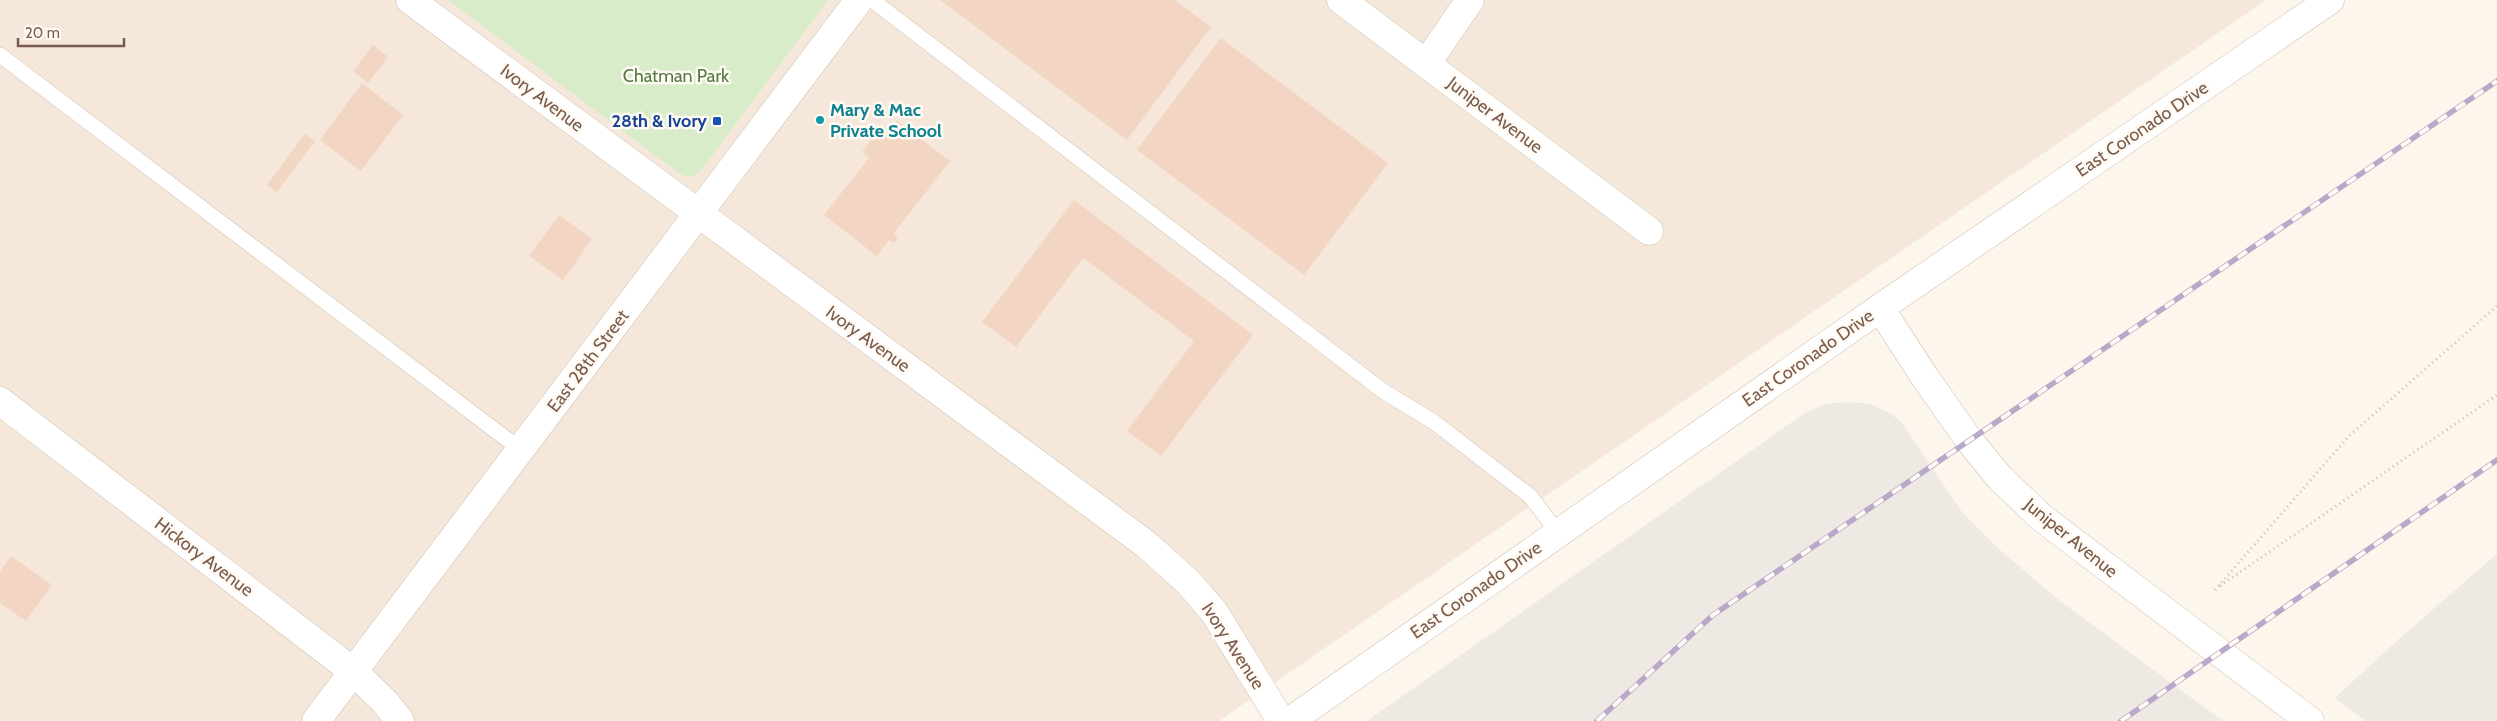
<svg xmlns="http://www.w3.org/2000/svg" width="2497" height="721" font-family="Cabin,sans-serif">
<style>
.residential{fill:#f5e8da}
.industrial{fill:#efe9e4}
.green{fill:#d8ecc9}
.building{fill:#f3d5c3}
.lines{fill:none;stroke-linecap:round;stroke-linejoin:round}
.lane-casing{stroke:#d1beb0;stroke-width:16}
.street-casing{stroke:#d1beb0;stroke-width:29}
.path{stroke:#d9b8a5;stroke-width:3;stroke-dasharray:1 4;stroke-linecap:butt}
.lane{stroke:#fff;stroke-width:15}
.street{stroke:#fff;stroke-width:28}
.rail-casing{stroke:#b9a8c9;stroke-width:5.5}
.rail{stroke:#fffaf3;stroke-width:4;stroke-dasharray:11;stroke-linecap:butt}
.culture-dot{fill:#0f9aa8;stroke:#fffaf3;stroke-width:2}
.transit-dot{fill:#1a4fb4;stroke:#fffaf3;stroke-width:2}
.labels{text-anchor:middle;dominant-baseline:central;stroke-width:5;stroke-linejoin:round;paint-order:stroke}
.park-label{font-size:18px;fill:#537a41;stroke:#fffaf3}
.street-label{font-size:18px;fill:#7a5c4d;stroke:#fffaf3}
.culture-label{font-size:18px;font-weight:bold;fill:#0d838f;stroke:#fffaf3;text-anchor:start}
.transit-label{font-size:18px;font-weight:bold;fill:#164399;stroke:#fffaf3;text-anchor:end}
</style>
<rect width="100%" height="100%" fill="#fdf6ec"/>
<path class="residential" d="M0 0H2266L1219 721H0Z"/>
<g class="industrial">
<path d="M1848 402 1870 404 1890 413 1902 423 1962 512 2000 550 2060 601 2223 721H1367L1805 413 1825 404Z"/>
<path d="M2497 554V721H2366L2335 698 2400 638Z"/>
</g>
<path class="green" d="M448 0H828L700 172C693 177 688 177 680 174Z"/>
<g class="building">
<path d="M940 0H1175L1211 27 1127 140Z"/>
<path d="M1221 38 1388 163 1304 275 1137 150Z"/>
<path d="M373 45 388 57 368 83 353 71Z"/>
<path d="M362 83 403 115 361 171 320 140Z"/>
<path d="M897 121 950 161 894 233 898 237 894 243 889 240 877 256 824 215 869 158 862 152 875 135 882 140Z"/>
<path d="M305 134 315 141 277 192 267 185Z"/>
<path d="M1074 200 1253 335 1161 456 1127 431 1194 341 1083 258 1016 347 982 322Z"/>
<path d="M559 215 592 239 563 280 529 256Z"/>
<path d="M11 556 52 585 26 621 0 603V572Z"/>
</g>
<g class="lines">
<g class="lane-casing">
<g id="lane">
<path d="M872 0 1383 391 1434 422 1531 497 1558 533"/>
<path d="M0 55 521 450"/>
</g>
</g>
<g class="street-casing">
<g id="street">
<path d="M410 0 1147 545 1188 582 1214 612 1281 721"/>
<path d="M1341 0 1649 231"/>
<path d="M1426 64 1470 0"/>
<path d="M1880 308 1924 376 1969 440 1999 477 2042 518 2310 721"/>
<path d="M0 401 354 672 385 702 400 721"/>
<path d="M316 721 859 0"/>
<path d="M1290 721 1880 308 2330 0"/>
</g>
</g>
<g class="path">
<path d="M2220 586 2497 395"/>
<path d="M2215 590 2349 436 2497 306"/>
</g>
<use href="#lane" class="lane"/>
<use href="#street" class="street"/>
<g class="rail-casing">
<g id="rail">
<path d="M1597 721 1713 615 2497 81"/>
<path d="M2121 721 2497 460"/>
</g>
</g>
<use href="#rail" class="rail"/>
</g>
<circle class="culture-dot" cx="820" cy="120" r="5"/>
<rect class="transit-dot" x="712" y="116" width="10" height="10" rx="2.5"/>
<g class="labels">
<g class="park-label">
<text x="676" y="76">Chatman Park</text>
</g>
<g class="street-label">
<text transform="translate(542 98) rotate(37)">Ivory Avenue</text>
<text transform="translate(1495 115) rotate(37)">Juniper Avenue</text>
<text transform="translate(2142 129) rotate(-34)">East Coronado Drive</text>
<text transform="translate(868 339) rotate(36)">Ivory Avenue</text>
<text transform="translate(1808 358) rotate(-35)">East Coronado Drive</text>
<text transform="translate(588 361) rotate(-53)">East 28th Street</text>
<text transform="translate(2071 538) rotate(39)">Juniper Avenue</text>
<text transform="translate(204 557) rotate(37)">Hickory Avenue</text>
<text transform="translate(1476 590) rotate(-35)">East Coronado Drive</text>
<text transform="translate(1233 646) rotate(57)">Ivory Avenue</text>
</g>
<g class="culture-label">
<text x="830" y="110">Mary &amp; Mac<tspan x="830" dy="21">Private School</tspan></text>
</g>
<g class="transit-label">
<text x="707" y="121">28th &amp; Ivory</text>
</g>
</g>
<path d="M18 38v8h106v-8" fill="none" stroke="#7a5c4d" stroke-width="2.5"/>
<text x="25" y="38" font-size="15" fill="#7a5c4d" stroke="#fffaf3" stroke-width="4" paint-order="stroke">20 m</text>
</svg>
